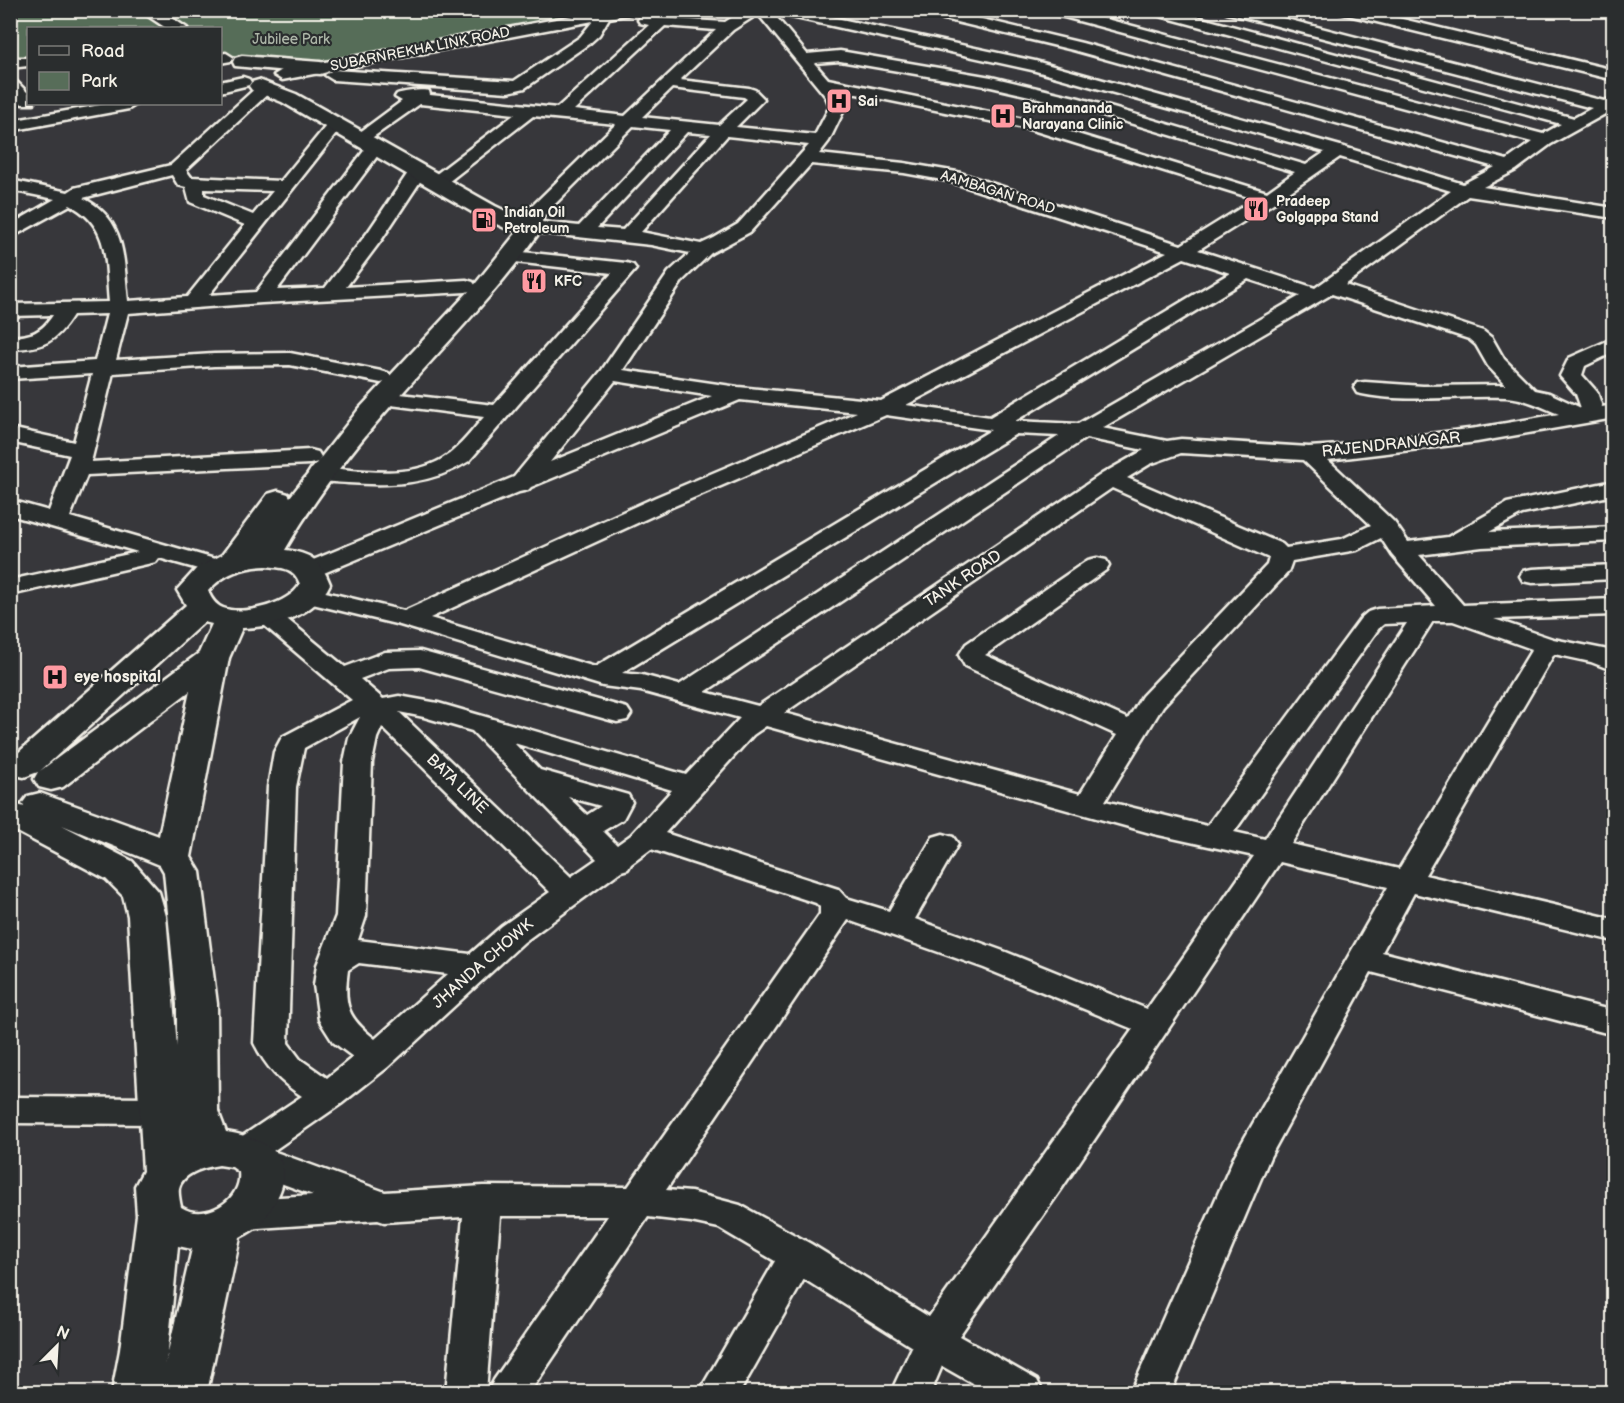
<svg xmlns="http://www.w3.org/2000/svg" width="1624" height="1403" font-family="'Balsamiq Sans',sans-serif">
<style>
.green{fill:#576d59;stroke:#a6afa0;stroke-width:1.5}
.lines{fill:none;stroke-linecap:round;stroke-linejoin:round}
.minor-casing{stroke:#f4f1e8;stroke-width:5}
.major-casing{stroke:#f4f1e8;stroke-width:5}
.minor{fill:#2a2d2e;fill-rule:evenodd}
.major{fill:#2a2d2e;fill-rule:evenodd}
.labels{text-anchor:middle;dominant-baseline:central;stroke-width:4.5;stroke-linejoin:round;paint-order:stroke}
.far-park-label{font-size:14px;fill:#adb6a8;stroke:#2a2d2e}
.far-street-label{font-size:14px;fill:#f4f1e8;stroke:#2a2d2e}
.far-poi-label{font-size:14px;font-weight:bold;fill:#f4f1e8;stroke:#2a2d2e;text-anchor:start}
.street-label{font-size:16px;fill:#f4f1e8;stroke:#2a2d2e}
.poi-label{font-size:16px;font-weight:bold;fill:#f4f1e8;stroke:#2a2d2e;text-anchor:start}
</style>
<rect width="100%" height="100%" fill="#37373b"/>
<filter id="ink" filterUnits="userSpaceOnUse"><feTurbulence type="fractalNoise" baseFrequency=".0167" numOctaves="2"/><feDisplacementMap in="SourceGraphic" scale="12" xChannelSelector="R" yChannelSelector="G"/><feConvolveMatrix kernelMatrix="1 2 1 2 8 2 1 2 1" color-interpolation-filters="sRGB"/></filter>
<g filter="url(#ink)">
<path class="green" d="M10 11H608L297 68 221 61 220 28H28V62L11 63Z"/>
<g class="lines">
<g class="minor-casing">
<g id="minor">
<path d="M604 10H637L635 13 609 18 599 35 590 43 525 88 508 92 333 80 325 75 333 70 514 81 580 37 593 21 282 80 274 75 282 70Z"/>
<path d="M744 10H799L1035 61 1344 147 1463 184 1495 167 1073 50 919 13 917 10H944L1082 43 1507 160 1532 142 1049 13 1047 10H1072L1543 134 1561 124 1149 13 1147 10H1172L1574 118 1592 108 1227 13 1225 10H1251L1604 101 1614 97V109L1551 144 1516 170 1483 187 1614 208V218L1468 196 1345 285 1483 331 1492 338 1504 359 1535 390 1549 393 1581 408 1576 394 1560 376 1569 358 1614 338V352L1585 366 1582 375 1597 392 1602 407 1614 405V418L1477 442 1328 460 1394 522 1408 542 1448 537 1507 503 1614 481V495L1522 514 1489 532 1614 527V541L1482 547 1419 555 1463 605 1614 599V615L1494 619 1553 639 1608 650 1614 653V671L1591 662 1554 654 1425 875 1614 919V941L1414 893 1382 952 1614 1011V1035L1371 972 1270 1157 1171 1392H1131L1235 1155 1388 887 1280 862 1062 1188 959 1336 1037 1380 1043 1392H988L942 1366 931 1392H891L912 1347 804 1279 740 1392H699L775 1261 719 1228 691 1222 648 1217 530 1392H488L494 1380 608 1216H500L486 1392H446L463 1217 384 1222 378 1220 245 1229 232 1224 227 1214 232 1204 245 1199 313 1195 245 1170 242 1163 235 1161 229 1151 235 1141 302 1096C280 1082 266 1067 254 1043L268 787 274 752 282 737 352 700 258 620 254 615 258 610 267 607 276 610 345 667 385 652 420 651 627 708 631 714 627 720 617 722 419 667 389 668 360 679 383 699 399 696 438 703 686 775 740 718 641 691 603 686 400 625 300 601 296 596 300 591 309 588 404 611 656 497 857 412 740 400 531 487 528 490 519 492 319 575 310 577 301 575 298 570 301 565 514 477 602 370 669 272 690 253 651 245 532 232 526 231 523 225 514 224 511 220 514 216 529 209 616 124 533 116 443 186H431L428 182 431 178 515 114 420 104 366 142H354L352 138 402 101 395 97 397 94C403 92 424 89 429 91L430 95 557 108 649 25 640 23 638 20 640 17 725 22ZM773 13 1032 70 1325 152 1306 165 1079 98 991 77 840 51 807 54ZM758 14 826 97 830 106 815 135 736 127 764 99 755 90 749 88 680 80 733 30ZM665 26 716 30 625 116 574 110ZM840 61 991 87 1069 105 1295 172 1267 192 1038 122 828 79 814 63ZM672 88 744 97 747 99 719 125 642 117ZM837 90 1029 129 1255 199 1181 245 957 172 904 163 819 154 829 141 846 106ZM633 126 670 130 579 226 542 222 544 215ZM687 132 711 134 623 230 597 228ZM727 136 809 145 738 224 714 238 701 244 641 232ZM1340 157 1451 191 1315 288 1198 250 1275 202ZM811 164 904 173 948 181 1167 252 881 401 738 387 623 370 683 280 711 253 750 232ZM1184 258 1230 273 990 417 906 405ZM1248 279 1300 296 1078 424 1015 421ZM1332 294 1469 339 1476 345 1488 366 1506 385 1423 386 1365 382 1357 383 1354 388 1357 393C1406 404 1457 395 1506 397 1525 398 1542 407 1559 414L1477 428 1340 445 1309 447 1181 439 1167 441 1102 428ZM615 381 712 396 550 462ZM886 415 991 430 595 667 430 618 672 507ZM1016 434 1059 436 679 685 642 675 622 673ZM1086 438 1144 450 1102 474 758 706 705 692ZM1181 453 1303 460 1371 525 1342 539 1286 548 1282 544 1127 478 1150 464ZM1112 488 1269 558 1267 565 1142 696 1128 719 985 655 1106 570 1109 565 1106 560 1097 558 1088 560 966 644 959 655 965 666 1117 735 1080 794 784 713ZM1381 538 1392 555 1436 606 1377 609 1368 612 1361 618 1207 826 1105 801 1163 706 1288 572 1292 561 1357 550ZM1433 621H1453L1532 649 1399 869 1291 844ZM1407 623 1265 839 1234 832 1379 628 1384 624ZM399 712 424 717 472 731 597 859 571 877ZM360 717 349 738 344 762 336 916 317 965 314 985 319 1020 333 1042 353 1057 327 1078 300 1059 288 1043 296 787 304 748ZM766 726 1154 834 1254 856 1147 1009 1006 952 915 919 958 844 953 837 943 834 933 837 889 911 846 898 838 889 665 833 753 735ZM382 727 550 892 502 926 470 954 358 940 366 916 372 762 377 738ZM514 743 672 790 631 835 617 845 603 831 623 819 632 802 628 795 540 770ZM568 797 601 806 587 815ZM651 849 816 903 820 907V914L628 1187 483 1186 385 1192 273 1151 341 1104 388 1067 524 942 621 871 628 869 631 864ZM848 920 984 968 1133 1029 929 1317 811 1244 740 1205 691 1192 666 1190ZM359 963 448 974 375 1039C348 1018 343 1006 348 970Z"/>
<path d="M1338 10H1365L1614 70V80L1340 13Z"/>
<path d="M226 53 234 58 231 61 220 63V54Z"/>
<path d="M10 58H28V66L10 68Z"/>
<path d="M243 77 249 79 251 82 249 85 220 92V82Z"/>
<path d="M10 79 16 81 28 93V104H34H22L10 93Z"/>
<path d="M265 83 273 88 271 91 186 170 191 177 281 181 330 121H342L344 124 209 295 256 292 370 143 376 142 384 147 277 290 325 288 368 232 412 167H424L427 171 382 239 346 287 466 280 473 282 476 286 473 290 466 292 262 303 128 313 116 360 214 354 290 353 381 371 388 373 392 377 388 381 381 383 290 365 214 366 113 373 91 462 310 450 318 452 321 457 318 462 310 464 87 475 70 517 225 562 228 567 225 572 216 574 159 558 156 562 10 595V580L138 552 10 515V500L49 511 70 455 10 442V428L74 442 92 374 10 379V367L95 361 107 314 73 315C55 343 44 348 10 349V337C31 336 41 333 53 315L10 316V304L109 302C105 263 111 226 70 205L10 238V225L55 199 10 190V180L68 192 74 188 171 165 259 85ZM172 175 178 185 186 187 190 202 245 225 187 297 128 301C123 259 127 220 83 198ZM204 189 273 191 253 215 204 195Z"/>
<path d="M106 104H137L129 109 10 131V121Z"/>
<path d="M513 251 626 263 633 265 636 269 469 461C431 485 391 486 348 483 336 482 323 482 311 479L308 474 311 469 319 467C362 470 418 482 453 451 465 441 474 428 484 417L383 404 375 403 372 398 375 393 383 392 494 405 612 273 506 261 504 257 506 253Z"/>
<path d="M1614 565V579L1532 583 1523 581 1520 576 1523 571 1532 569Z"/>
<path d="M10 1097 160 1098 172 1102 177 1111 172 1120 160 1124 10 1123Z"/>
</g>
</g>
<g class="major-casing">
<g id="major">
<path d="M139 10H160L187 28H166Z"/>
<path d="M242 56 320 62 327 64 329 68 327 72 320 74 235 66 233 62 235 58Z"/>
<path d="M259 80 296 94 495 206 520 218 540 222 543 227C500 290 446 343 396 400 354 447 316 496 285 550 310 553 321 560 330 584 315 616 276 627 242 628L229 658 191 857 200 872 217 1004 218 1111 226 1132C266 1138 300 1158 275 1202 264 1221 261 1227 240 1237L207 1392H112L120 1350 137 1215 135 1186 143 1171 128 916 123 896 106 879 10 828V807L17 805 25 807 22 804 28 796 40 793 159 836 190 691 63 787 51 790 39 787 34 779 38 772 24 777 12 774 10 760 186 605 177 590 197 568 222 555 268 494 278 491 288 494 290 497 359 409 472 288 518 231 505 228 479 216 282 102 252 90 249 86 252 82ZM266 566C282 568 294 567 300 584 290 604 243 616 223 608 215 605 211 598 208 591 224 573 243 567 266 566ZM204 622 212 624 199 653 40 771ZM62 825 160 865 164 872 177 1004V1047L166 916 159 892 132 861ZM219 1165 232 1167 239 1172C243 1200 205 1223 181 1207 180 1202 178 1193 179 1188 183 1172 206 1167 219 1165ZM178 1246 192 1249 165 1365 168 1350Z"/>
</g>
</g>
<use href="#minor" class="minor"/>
<use href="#major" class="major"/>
</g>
</g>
<defs>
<g id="hospital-square" transform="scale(1.35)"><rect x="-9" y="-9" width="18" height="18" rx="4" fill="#ff9aa2" stroke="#2a2d2e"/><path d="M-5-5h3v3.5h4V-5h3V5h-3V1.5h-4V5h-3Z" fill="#111"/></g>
<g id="restaurant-square" transform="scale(1.35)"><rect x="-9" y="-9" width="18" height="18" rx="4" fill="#ff9aa2" stroke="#2a2d2e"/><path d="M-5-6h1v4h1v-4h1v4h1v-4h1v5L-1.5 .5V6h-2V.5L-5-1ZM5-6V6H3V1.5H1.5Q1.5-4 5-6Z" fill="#111"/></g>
<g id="fuel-square" transform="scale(1.35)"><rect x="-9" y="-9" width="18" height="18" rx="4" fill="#ff9aa2" stroke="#2a2d2e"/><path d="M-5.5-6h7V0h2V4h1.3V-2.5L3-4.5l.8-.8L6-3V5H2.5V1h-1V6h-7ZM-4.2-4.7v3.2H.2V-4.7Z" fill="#111"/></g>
</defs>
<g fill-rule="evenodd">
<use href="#hospital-square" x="839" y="101"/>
<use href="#hospital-square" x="1003" y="116"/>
<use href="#restaurant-square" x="1256" y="209"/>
<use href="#fuel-square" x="484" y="220"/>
<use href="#restaurant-square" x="534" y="281"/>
<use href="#hospital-square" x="55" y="677"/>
</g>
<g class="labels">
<g class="far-park-label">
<text x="291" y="39">Jubilee Park</text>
</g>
<g class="far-street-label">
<text transform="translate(420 49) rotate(-11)">SUBARNREKHA LINK ROAD</text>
<text transform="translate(998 192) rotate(17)">AAMBAGAN ROAD</text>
</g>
<g class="far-poi-label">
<text x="858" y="101">Sai</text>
<text x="1022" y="108">Brahmananda<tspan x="1022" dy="16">Narayana Clinic</tspan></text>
<text x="1276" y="201">Pradeep<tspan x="1276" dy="16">Golgappa Stand</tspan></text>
<text x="504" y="212">Indian Oil<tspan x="504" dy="16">Petroleum</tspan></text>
<text x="554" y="281">KFC</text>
</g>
<g class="street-label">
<text transform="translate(1391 445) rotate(-6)">RAJENDRANAGAR</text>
<text transform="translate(963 579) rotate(-34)">TANK ROAD</text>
<text transform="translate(457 784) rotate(44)">BATA LINE</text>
<text transform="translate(483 964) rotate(-41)">JHANDA CHOWK</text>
</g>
<g class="poi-label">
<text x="74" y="677">eye hospital</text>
</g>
</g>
<rect width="1624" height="1403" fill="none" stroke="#2a2d2e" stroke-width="36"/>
<rect x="18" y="18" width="1588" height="1367" fill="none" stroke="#f4f1e8" stroke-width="2" filter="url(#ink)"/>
<rect x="27" y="27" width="195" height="78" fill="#2a2d2e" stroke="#7b7b78" stroke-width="1.5"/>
<rect x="39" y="46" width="30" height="9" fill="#2a2d2e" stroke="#7b7b78" stroke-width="1.5"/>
<text x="81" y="57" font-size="18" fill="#f4f1e8">Road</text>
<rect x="39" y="72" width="30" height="18" fill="#576d59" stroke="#7b7b78" stroke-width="1.5"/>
<text x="81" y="87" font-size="18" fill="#f4f1e8">Park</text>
<g transform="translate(57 1346) rotate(24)" stroke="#2a2d2e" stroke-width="4.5" paint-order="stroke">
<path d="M0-4.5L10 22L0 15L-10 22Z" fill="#f4f1e8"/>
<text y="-9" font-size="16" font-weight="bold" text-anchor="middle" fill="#f4f1e8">N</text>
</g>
</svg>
